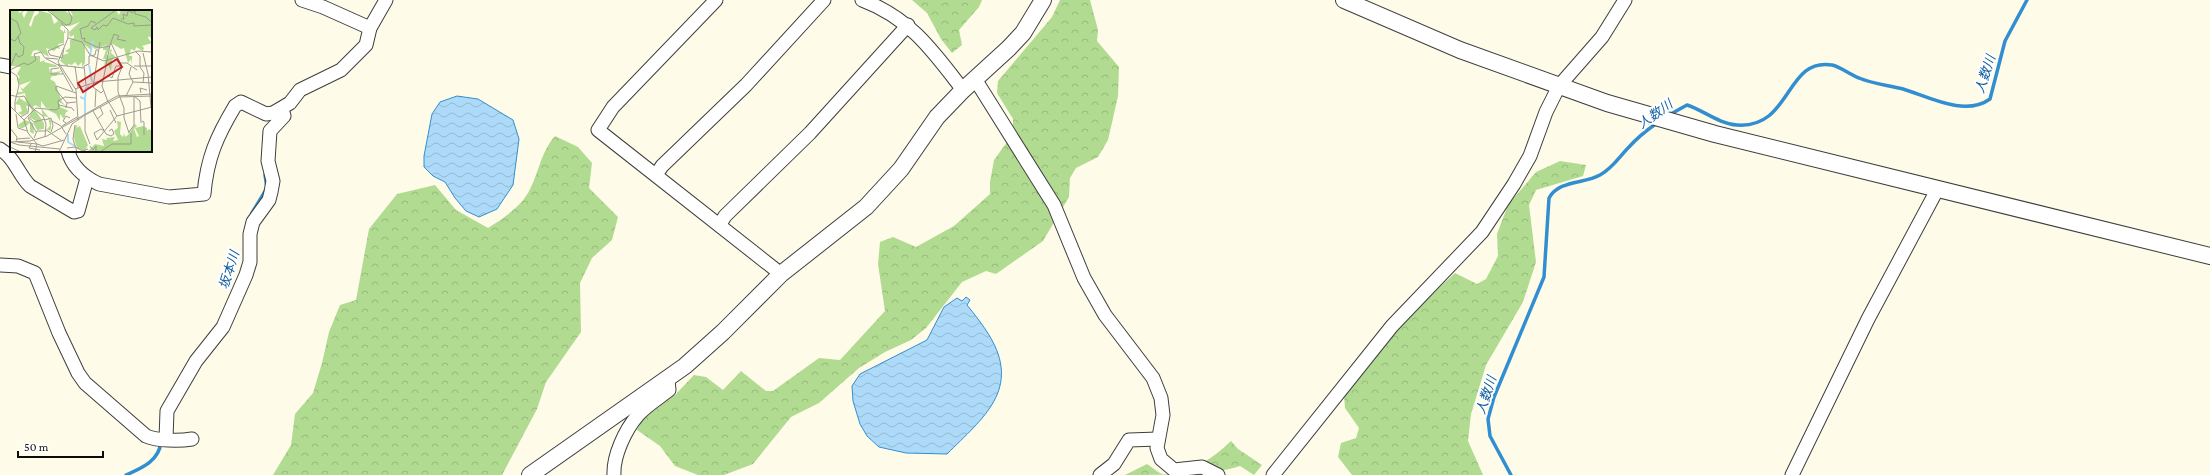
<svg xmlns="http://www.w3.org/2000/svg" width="2210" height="475" font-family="'Crimson Pro','Noto Sans JP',serif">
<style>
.forest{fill:url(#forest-crowns)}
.water{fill:url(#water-waves);stroke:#318fd1}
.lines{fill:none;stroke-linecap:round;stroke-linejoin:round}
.stream{stroke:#318fd1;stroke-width:3.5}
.minor-casing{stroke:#3e3e3e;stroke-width:15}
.tertiary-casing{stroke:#3e3e3e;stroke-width:18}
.minor{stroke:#fff;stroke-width:13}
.tertiary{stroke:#fff;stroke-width:16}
.labels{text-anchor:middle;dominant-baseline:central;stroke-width:4;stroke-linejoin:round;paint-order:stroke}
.water-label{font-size:13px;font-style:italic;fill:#115fa0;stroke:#fff}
.inset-river{fill:none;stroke:#acdaf8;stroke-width:2}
.inset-road{fill:none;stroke:#9d9b90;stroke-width:1}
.view{fill:#bf2024;fill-opacity:0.15;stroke:#bf2024;stroke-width:2}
.inset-edge{fill:none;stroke:#0b0b0b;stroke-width:2}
</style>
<defs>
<pattern id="forest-crowns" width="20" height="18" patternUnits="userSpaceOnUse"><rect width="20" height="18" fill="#b1db91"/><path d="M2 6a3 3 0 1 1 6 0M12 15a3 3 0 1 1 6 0" fill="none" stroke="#97bb7c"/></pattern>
<pattern id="water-waves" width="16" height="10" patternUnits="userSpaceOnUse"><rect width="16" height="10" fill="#acdaf8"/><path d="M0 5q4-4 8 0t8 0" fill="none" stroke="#93bad3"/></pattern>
</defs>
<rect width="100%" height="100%" fill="#fffbe9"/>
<g class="forest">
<path d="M912 0H982L979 7 959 30 962 45 952 53 941 39 927 13Z"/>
<path d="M1060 0H1090L1098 30 1097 41 1119 67 1118 96 1108 140 1098 157 1076 168 1070 178 1069 197 1043 241 996 274 986 271 962 282 926 328 911 340 885 352 859 368 819 403 791 417 753 464 724 475H698L675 466 660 446 637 430 642 420 676 394 694 375 706 377 723 390 741 371 766 391H773L819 358 840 360 885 311 878 264 880 242 893 237 916 247 954 226 990 194V182L994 160 1013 134V119L997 93 998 81 1052 17Z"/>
<path d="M555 136 578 147 592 163 589 188 618 217 612 240 592 258 580 283 581 332 546 382 537 409 502 475H273L291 445 295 414 313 393 322 363 329 332 340 305 356 300 369 229 397 194 435 185 456 210 488 228C502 219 519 208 528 193 539 174 540 153 555 136Z"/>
<path d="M1560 161 1586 165 1583 176 1536 190 1529 205 1536 262 1523 302 1486 365 1471 414 1468 441 1483 475H1352L1338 457 1341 443 1356 438 1359 428 1345 408 1344 395 1397 326 1455 273 1477 284 1486 279 1498 256 1497 234 1508 205 1536 172Z"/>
<path d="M1231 441 1238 449 1262 465 1254 475 1240 466C1215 475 1155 475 1125 475L1147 464C1152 467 1158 473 1163 474 1190 475 1213 458 1231 441Z"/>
</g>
<g class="water">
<path d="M457 96 478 99 513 120 519 139 513 185 497 209 479 217 466 211 455 198 445 182 433 176 424 167V156L432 114 440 102Z"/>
<path d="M966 297 970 300 967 305C975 315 983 325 989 335 1022 389 983 418 947 454L906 453 879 447 867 436 860 424 853 401 852 386 860 374 927 340 944 307 957 298 962 301Z"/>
</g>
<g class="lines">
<g class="stream">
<path d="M1669 115 1687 105C1703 110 1719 124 1737 125 1792 129 1785 57 1832 65 1841 67 1850 75 1859 78 1873 84 1888 85 1903 89 1929 97 1965 117 1990 99L2005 41 2027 0"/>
<path d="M252 213 267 188 265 175"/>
<path d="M126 475C142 468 159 461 161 442"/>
<path d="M1511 475 1490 436 1488 419 1494 397 1544 277 1549 198C1559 180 1584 184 1600 175 1613 168 1619 157 1629 147 1637 138 1647 130 1657 123"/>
</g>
<g class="minor-casing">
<g id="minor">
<path d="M302 0 323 7 370 28"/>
<path d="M716 0 613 107 598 130 781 274"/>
<path d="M862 0C910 18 933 51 963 90"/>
<path d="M0 65 11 67"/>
<path d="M975 79 1054 205 1084 278 1105 315 1153 378 1161 398 1163 415 1157 448 1161 459 1174 470 1202 467 1218 475"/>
<path d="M0 149C15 158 18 174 30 186L74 212 78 211 86 182 89 179"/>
<path d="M68 151C72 167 84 177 99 184L169 197 204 194C207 158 217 136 235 106L241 102 266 114 273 113 290 103 300 90 341 70 366 45 370 28 386 0"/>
<path d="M656 175 662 166 746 85 824 0"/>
<path d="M720 224 725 216 810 133 908 25"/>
<path d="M0 265 18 266 35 273 59 333 78 373 85 383 146 436C157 441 180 441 192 439"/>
<path d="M166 439 167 411 196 361 223 327 246 275 250 262V234L253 222 269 200 271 192 273 181 268 161 270 131 284 116 282 109"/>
<path d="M614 475C613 456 625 430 638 415 646 406 659 398 669 390L668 380"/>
<path d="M1100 475 1114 464 1129 440 1158 439"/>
<path d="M1273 475 1392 326 1482 232 1514 184 1530 156 1546 112 1559 86 1602 37 1625 0"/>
<path d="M1792 475 1868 319 1937 190"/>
</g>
</g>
<g class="tertiary-casing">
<g id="tertiary">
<path d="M1344 0 1460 50 1607 103 1715 134 2210 256"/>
<path d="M530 475 685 366 723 332 781 274 866 207 901 169 937 117 963 90 1009 48 1023 33 1043 0"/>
</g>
</g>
<use href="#minor" class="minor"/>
<use href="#tertiary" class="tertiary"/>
</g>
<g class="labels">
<g class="water-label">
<text transform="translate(1985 74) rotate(-72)">人数川</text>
<text transform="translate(1655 114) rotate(-36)">人数川</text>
<text transform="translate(229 270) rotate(-73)">坂本川</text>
<text transform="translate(1486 395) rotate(-72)">人数川</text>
</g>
</g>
<g transform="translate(10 10)">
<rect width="142" height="142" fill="#fffbe9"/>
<path d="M0 0H8L9 3 15 0 12 3 14 8 18 0H25L19 15 21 17 24 7 29 3 28 0 41 4 44 14 48 11 39 0 55 1 63 6 60 0H106L109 5 111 0H142V29L139 26 138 28 142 33 132 36 134 38 133 41 126 37 125 41 121 39 119 46H122V55L121 49 118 53 114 38 111 39 101 33 97 44 99 47 100 40 102 39 101 43 106 47 102 50 101 61 98 54 94 55 96 49H93L96 40H93V38L97 35 85 39 81 35V40L75 35V53L72 57V52L68 56 65 52 62 55 58 54V57L50 51 53 45 59 43 55 41 60 38V30L64 28V25L60 27 59 22 70 12 60 16H51L50 19 54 22V19L56 23H54V33L48 34 50 39 47 38 44 41 36 38 39 47 27 40 23 41 21 46H30V52L35 50 34 52 46 55 47 57H39L40 63 52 61 46 65 48 66H42L40 69 45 72 52 92 56 96 49 92 50 97 59 101 56 102 54 109 50 104V111L46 104 38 100 42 99 36 98 31 91V98L41 110V118L40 121 37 119 40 116 38 107 33 106 31 98 25 95 23 97 34 113V119L27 120 23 113 24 124 20 122V113L13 118H10L8 115 15 110 23 113 26 111 19 107 22 100 19 96H16L18 102 12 105 8 103 12 101 10 95 5 94 9 88 16 92 15 83 7 85 8 82H13L10 77 13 79 21 71 10 75 7 69 10 67 7 64 11 57 2 56 0 51ZM107 111 111 112 110 124 113 127 114 123 115 127 118 125 125 114 127 116 124 119 127 127 129 126 125 118 133 116 137 118V121L139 119 142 121V142H77L85 134 94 136 92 129 97 130 96 125 97 128 105 127 103 131 108 130 104 121 108 118ZM68 115 66 118 70 116 78 135 75 141 67 138 64 128 65 116Z" fill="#b1db91"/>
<path class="inset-river" d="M80 45 83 31M79 55 82 72M70 87 75 89V105M75 89 76 78 79 76M58 124V132L65 136"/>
<path class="inset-road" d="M37 0 56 15 60 14 62 8 58 0M106 0 81 18 85 20 87 17 88 20 93 15 97 16 103 8 118 14 124 13V16L142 15M0 8 7 12 11 23 5 31 0 29M111 9H114L113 4 117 6 118 1H121L122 3 125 1V4L136 7 142 13M51 13 58 20V28L48 52 66 80 68 110M86 13 81 11 78 16 70 19 72 29 75 28 74 31 89 38 83 77 91 83 94 80M58 28 72 32 80 45 94 51 128 41 142 42M90 32 89 38 100 36M101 33 112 57 108 67V82L114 98V108L119 123M126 42 130 46V57M133 43 138 64 141 97M49 47 40 45 38 41 54 34M49 47 52 48 54 38M36 48 48 49M110 53H117L127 60M48 54 63 81M65 56 68 78M124 56H142M130 57 134 63 133 73M0 58 6 43 8 47 13 45 14 37 10 33 8 26M49 58 41 59V64H53M0 60 14 53 18 55 26 50 24 44 31 42 35 48 48 55 74 58M0 61 7 66 9 75 5 92V101M99 66 102 68 106 56H112M123 72 142 73M76 75 74 56 79 54V46L85 45 86 40H88M65 79 86 72 142 67M131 83 130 78 137 80M0 85 9 87 14 86 21 97 33 106 36 114 35 127M116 86 123 72 119 64 121 57M98 91 107 106M98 92 92 76 100 35 104 24 109 26 107 29 116 31M57 93 46 80V76L66 83M49 95 62 98 64 101M0 96 14 110 18 123 27 134 33 136 54 130M85 97 86 79M56 98 57 93 66 92M100 100 106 113M83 101 96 124 101 126M6 104 8 118 17 121M75 105V121L80 134M17 106 24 112 35 109M10 107 18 103 19 94M18 108 26 122M87 109 93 104 90 97M14 110 26 98 46 100 49 98 48 91 55 87 66 88M35 110 41 108 43 116 41 122M42 111 51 116 56 124M132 111 134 112V125M56 113 53 111 56 106 60 108M65 115 63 129 67 142M52 116 67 107M0 118 7 127 6 132M35 119 52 131M99 121 102 119 104 124 101 126M119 122 124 115V86L130 91 131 113M24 128 27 121H36M7 129 20 128M87 130 107 106 142 97M87 130 84 123 91 119 94 121M0 132 9 135 50 139M0 132 20 131 37 126 107 86 142 84M7 132 27 134 25 142M21 134 19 138 30 140M80 136 83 140 86 136V142M0 137 11 142M57 138 65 137 73 141 78 139M49 142 62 114 75 105 109 87 142 86M90 142 102 134H121V123"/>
<path class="view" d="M107 49 112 57 73 82 68 73Z"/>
<rect width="142" height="142" class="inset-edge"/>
</g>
<path d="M18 451v6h85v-6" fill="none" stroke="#0b0b0b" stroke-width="2"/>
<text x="24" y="451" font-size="12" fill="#0b0b0b" stroke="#ffffff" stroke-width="3" paint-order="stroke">50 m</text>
</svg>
